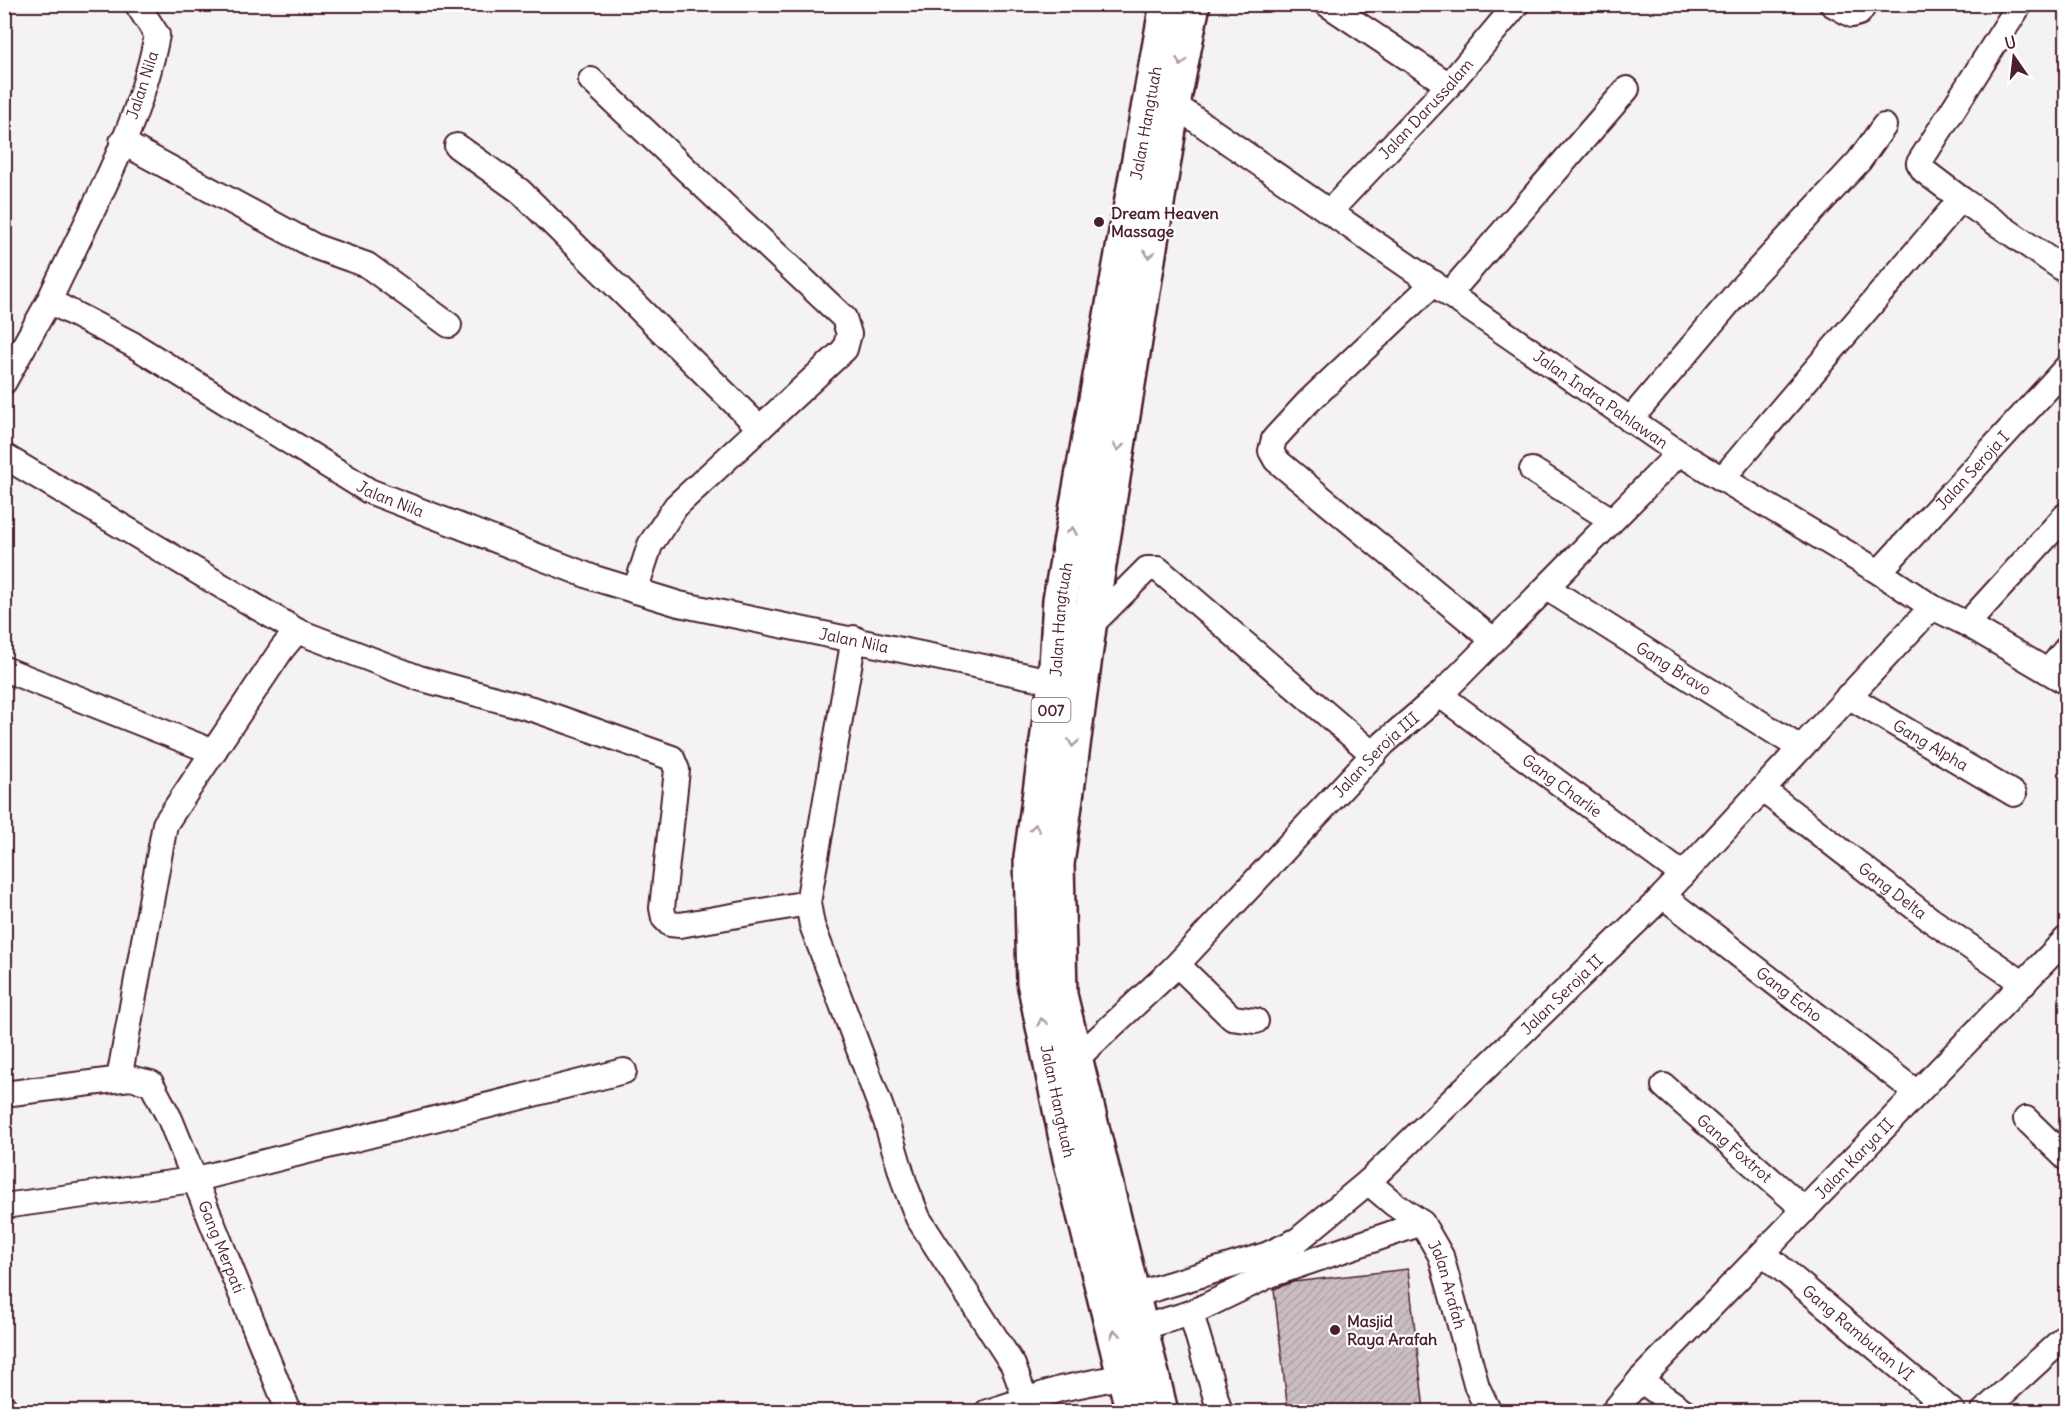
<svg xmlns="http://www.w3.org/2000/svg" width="2071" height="1416" font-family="Delius,sans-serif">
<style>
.building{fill:url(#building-hatch);stroke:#4a1f2b;stroke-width:1.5}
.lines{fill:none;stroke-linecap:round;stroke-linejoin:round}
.minor-casing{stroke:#4a1f2b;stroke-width:28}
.highway-casing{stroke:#4a1f2b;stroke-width:38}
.minor{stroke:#fff;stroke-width:24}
.highway{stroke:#fff;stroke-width:33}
.oneway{stroke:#ae9aa0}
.poi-dot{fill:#4a1f2b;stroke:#fff;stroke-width:2}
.labels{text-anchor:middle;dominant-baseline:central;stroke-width:4.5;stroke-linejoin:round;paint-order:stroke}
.shield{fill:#fff;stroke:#80626b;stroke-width:1.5}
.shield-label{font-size:15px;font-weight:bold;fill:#4a1f2b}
.street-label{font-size:16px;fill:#4a1f2b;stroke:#fff}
.poi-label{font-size:16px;font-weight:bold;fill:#4a1f2b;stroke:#fff;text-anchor:start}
</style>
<defs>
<pattern id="building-hatch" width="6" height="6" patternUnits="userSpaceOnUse" patternTransform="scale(1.5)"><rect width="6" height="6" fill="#cabdc1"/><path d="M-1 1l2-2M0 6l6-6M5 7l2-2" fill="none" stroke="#afa2a6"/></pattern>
</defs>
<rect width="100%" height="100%" fill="#f4f2f2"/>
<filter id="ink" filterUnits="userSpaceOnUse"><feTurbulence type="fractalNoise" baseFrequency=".0167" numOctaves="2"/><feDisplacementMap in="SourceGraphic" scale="12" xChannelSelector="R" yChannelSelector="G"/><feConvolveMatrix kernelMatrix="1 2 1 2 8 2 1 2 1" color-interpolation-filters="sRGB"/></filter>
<g filter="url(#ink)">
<path class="building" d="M1408 1269 1424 1410 1288 1412 1274 1289 1293 1282Z"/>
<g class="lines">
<g class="minor-casing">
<g id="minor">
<path id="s1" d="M137 4 157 35C140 126 88 217 49 301L132 344 369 491 594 578 679 604 1071 685"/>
<path d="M1327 4 1449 85"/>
<path d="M1832 4 1852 15 1859 13 1865 4"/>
<path d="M2020 4 1919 163 1924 171 1961 199 2066 271"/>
<path d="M591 80 844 318 849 334 845 349 676 506 650 545 635 591"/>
<path id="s2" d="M1159 102 1173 104 1679 453 1879 572 1932 607 1967 624 2066 682"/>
<path d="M122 142 316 247 367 265 449 325"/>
<path d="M457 146 520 191 760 428"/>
<path id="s3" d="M1330 211 1449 85 1517 4"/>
<path d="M1434 283 1308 402 1274 439 1271 451 1276 460 1493 640"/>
<path d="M1449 294 1627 89"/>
<path d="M4 382 49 301"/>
<path d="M1630 420 1742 287 1859 161 1884 126"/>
<path d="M4 456 297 631"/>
<path d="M1532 470 1610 519"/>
<path d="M1722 479 1961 199"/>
<path id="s4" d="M1879 572 2066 368"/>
<path id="s5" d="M1547 588 1800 748"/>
<path d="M1967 624 2066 515"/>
<path d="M1089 627 1147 569H1158L1374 755"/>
<path d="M854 638 808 903 812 925 886 1121 905 1185 918 1218 1013 1365 1025 1398"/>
<path d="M4 669 214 752"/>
<path d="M2048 671 2066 649"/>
<path id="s6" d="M1440 695 1683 875"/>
<path id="s7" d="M1848 696 2014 794"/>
<path id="s8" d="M1763 790 1931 920 2024 984"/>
<path id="s9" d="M1663 896 1917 1093"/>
<path d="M1174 968 1182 969 1232 1018 1256 1021"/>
<path id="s10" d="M1075 1060 1174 968 1384 743 1440 695 1679 453"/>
<path d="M119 1079 165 824 282 649 297 631 419 678 536 710 672 758 677 770 662 908 664 918 670 924 680 925 808 903"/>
<path id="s11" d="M1664 1086 1805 1210"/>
<path id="s12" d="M4 1094 130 1078 151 1083 170 1119 289 1412"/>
<path d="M2026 1119 2066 1158"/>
<path id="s13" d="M1368 1182 1394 1204 1422 1223 1441 1256 1477 1387 1489 1412"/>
<path d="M4 1206 193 1180 624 1071"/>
<path id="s14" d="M1763 1253 1953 1412"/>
<path id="s15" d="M1131 1296 1266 1255 1298 1240 1368 1182 1663 896 1932 607"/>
<path d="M1191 1313 1220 1412"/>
<path d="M1140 1328 1191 1313 1270 1275 1422 1223"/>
<path d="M1640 1380 1685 1412"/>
<path d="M4 1407 6 1412"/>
<path d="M987 1412 1060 1389 1124 1376"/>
<path id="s16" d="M1613 1412 1640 1380 2066 939"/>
<path d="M1983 1412 2066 1336"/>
</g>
</g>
<g class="highway-casing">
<g id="highway">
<path id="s17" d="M1133 1412 1070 1158 1034 982 1031 857 1055 683 1060 600 1167 4"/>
<path d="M1161 1412 1060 995 1057 864 1089 627 1173 104 1193 4"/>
</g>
</g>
<use href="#minor" class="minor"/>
<use href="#highway" class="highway"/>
</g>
<defs><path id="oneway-chevron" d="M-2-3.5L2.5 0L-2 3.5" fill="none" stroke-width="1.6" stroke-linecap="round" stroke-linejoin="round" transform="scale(1.5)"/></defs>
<g class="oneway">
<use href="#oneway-chevron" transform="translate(1181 62) rotate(101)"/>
<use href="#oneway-chevron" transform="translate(1149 254) rotate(99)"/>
<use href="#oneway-chevron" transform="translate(1118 447) rotate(99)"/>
<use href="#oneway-chevron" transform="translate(1072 531) rotate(-80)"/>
<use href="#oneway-chevron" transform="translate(1073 743) rotate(99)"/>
<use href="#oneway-chevron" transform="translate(1035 828) rotate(-82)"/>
<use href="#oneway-chevron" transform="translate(1042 1022) rotate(-101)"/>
<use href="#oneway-chevron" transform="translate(1115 1334) rotate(-103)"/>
</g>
</g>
<g class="poi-dot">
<circle cx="1099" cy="222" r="6"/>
<circle cx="1335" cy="1330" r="6"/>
</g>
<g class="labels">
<rect class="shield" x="1031.5" y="698" width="39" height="24" rx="4.5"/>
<g class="shield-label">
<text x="1051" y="710">007</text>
</g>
<g class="street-label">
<text transform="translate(142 85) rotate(-72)">Jalan Nila</text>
<text stroke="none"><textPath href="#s3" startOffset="140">Jalan Darussalam</textPath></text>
<text stroke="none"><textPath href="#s17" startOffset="1310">Jalan Hangtuah</textPath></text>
<text stroke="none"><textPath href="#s2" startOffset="534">Jalan Indra Pahlawan</textPath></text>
<text stroke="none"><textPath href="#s4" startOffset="138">Jalan Seroja I</textPath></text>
<text stroke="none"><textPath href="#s1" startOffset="720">Jalan Nila</textPath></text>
<text stroke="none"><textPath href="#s17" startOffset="806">Jalan Hangtuah</textPath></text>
<text stroke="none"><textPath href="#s1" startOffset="1206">Jalan Nila</textPath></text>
<text stroke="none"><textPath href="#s5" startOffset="150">Gang Bravo</textPath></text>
<text stroke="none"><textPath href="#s7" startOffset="96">Gang Alpha</textPath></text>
<text stroke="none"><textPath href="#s10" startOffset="429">Jalan Seroja III</textPath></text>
<text stroke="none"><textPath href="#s6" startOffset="152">Gang Charlie</textPath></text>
<text stroke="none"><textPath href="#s8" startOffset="164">Gang Delta</textPath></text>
<text stroke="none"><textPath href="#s9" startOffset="160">Gang Echo</textPath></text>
<text stroke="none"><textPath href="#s15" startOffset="537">Jalan Seroja II</textPath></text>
<text transform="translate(1058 1101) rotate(78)">Jalan Hangtuah</text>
<text stroke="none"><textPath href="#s11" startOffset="94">Gang Foxtrot</textPath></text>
<text stroke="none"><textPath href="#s16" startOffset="350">Jalan Karya II</textPath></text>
<text stroke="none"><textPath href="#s12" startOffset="327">Gang Merpati</textPath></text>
<text stroke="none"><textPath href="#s13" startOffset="135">Jalan Arafah</textPath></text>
<text stroke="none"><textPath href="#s14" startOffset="124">Gang Rambutan VI</textPath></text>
</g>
<g class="poi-label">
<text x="1111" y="213">Dream Heaven<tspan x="1111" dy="18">Massage</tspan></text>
<text x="1347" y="1321">Masjid<tspan x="1347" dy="18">Raya Arafah</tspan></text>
</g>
</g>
<rect width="2071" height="1416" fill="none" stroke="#fff" stroke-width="24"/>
<rect x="12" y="12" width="2047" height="1392" fill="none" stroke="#4a1f2b" stroke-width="2" filter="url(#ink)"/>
<g transform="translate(2014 57) rotate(346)" stroke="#ffffff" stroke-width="4.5" paint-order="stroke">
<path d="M0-4.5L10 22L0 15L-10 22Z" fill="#4a1f2b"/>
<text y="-9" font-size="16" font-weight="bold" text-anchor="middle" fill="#4a1f2b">U</text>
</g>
</svg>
